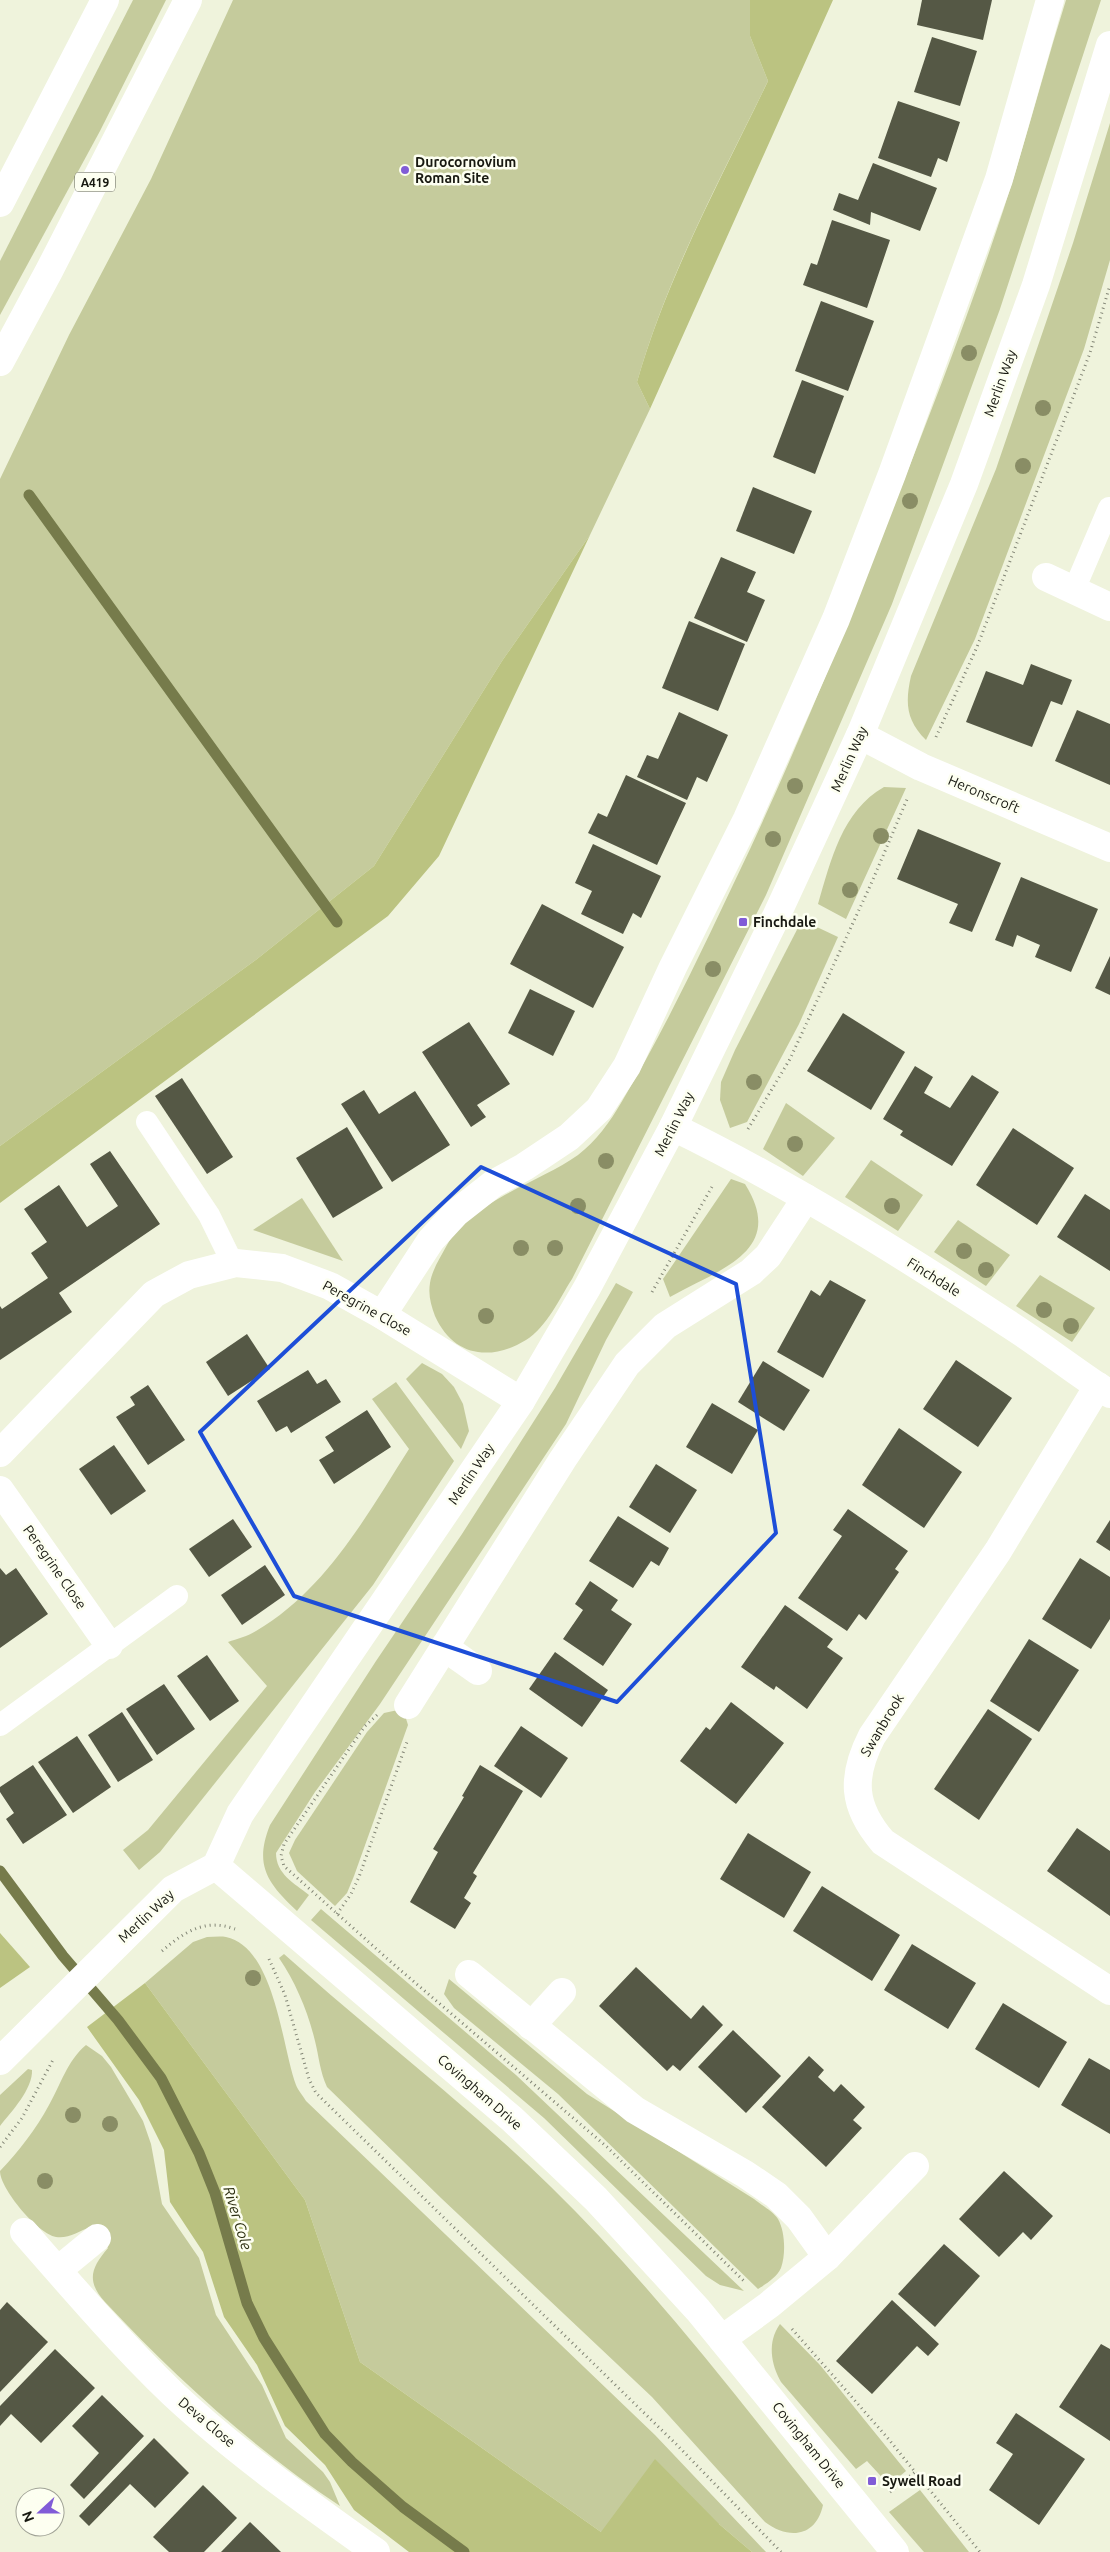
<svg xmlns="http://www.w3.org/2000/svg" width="1110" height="2552" font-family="Ubuntu,sans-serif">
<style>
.green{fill:#c5cb9c}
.forest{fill:#bbc381}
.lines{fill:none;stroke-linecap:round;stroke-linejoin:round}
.stream{stroke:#767b4b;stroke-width:11}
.building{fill:#555845}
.path{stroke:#828575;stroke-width:3;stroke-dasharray:1 4;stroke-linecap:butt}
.lane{stroke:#fff;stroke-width:22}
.street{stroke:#fff;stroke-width:28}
.secondary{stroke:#fff;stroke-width:28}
.highway{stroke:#fff;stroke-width:28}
.tree{fill:#898d65}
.marked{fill:none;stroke:#1d4ed8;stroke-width:4;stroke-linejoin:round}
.poi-dot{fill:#815cd7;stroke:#fdfff1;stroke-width:2}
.labels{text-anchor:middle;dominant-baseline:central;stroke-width:5;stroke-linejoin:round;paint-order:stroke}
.shield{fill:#fdfff1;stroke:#5d5e54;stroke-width:1}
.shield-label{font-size:12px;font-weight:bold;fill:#181911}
.poi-label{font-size:14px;font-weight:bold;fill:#181911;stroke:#fdfff1;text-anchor:start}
.street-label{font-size:14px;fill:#181911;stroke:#fdfff1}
.water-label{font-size:15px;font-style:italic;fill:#2d3012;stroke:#fdfff1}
</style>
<rect width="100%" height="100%" fill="#eff3dc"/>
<g class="green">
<path d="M133 0H166L100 131 0 315V261Z"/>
<path d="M233 0H750V36L768 81C720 179 667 277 637 382L650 409 590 535 502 661 374 866 257 959 0 1146V479L69 335 151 179Z"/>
<path d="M1066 0H1101L1000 309 892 604 766 895 572 1279C559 1299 547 1327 526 1340 490 1362 453 1356 435 1316 431 1305 428 1295 430 1283 432 1270 441 1256 447 1245 472 1200 539 1183 578 1155 596 1141 610 1122 621 1103 670 1021 710 933 751 847 796 749 837 651 876 551 921 438 965 326 1003 211 1026 141 1044 70 1066 0Z"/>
<path d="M1110 123V260L1084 349 975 639 926 740C906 720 905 703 911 676L996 469 1073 243Z"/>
<path d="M884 787 906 788 846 919 818 904C831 860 842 811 884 787Z"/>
<path d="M802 920 838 937 799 1024 747 1122 730 1128 720 1100 721 1082 735 1050Z"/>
<path d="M786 1103 835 1138 803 1176 763 1149Z"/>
<path d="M871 1160 923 1195 898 1231 845 1197Z"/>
<path d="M731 1179 745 1184C788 1252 717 1270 670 1297L663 1279Z"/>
<path d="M302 1198 343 1261 253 1230Z"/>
<path d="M958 1220 1010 1255 986 1286 934 1252Z"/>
<path d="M1040 1275 1095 1308 1072 1342 1016 1306Z"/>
<path d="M616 1283 633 1292 606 1340 566 1424 380 1704 315 1792 276 1853C276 1874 294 1883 309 1895L297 1911C267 1883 254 1865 270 1825L376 1661 462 1534 555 1388Z"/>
<path d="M422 1363 442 1374 454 1387 463 1404 469 1431 461 1449 406 1379Z"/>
<path d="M396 1382 454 1461 373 1585 160 1852 139 1870 123 1850 148 1830 267 1686 228 1642C237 1639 248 1636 256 1631 326 1590 367 1515 409 1449L372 1399Z"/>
<path d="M398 1710 404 1712 408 1725 354 1876 347 1893 335 1906 297 1871 289 1853 295 1840 367 1732 384 1713Z"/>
<path d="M321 1909 516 2075 744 2291 720 2285 706 2276 544 2118 311 1920Z"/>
<path d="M207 1937C213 1937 220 1936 226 1937 275 1947 282 2048 296 2085 298 2090 303 2096 306 2101L655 2435 766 2552H752L719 2524 601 2532 360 2362 305 2200 145 1983 193 1942Z"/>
<path d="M284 1954C372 2033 466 2104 550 2186 650 2283 736 2396 823 2505 816 2537 789 2540 765 2522L652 2397 441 2198 327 2087C320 2072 319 2057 315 2041 308 2012 296 1983 279 1958Z"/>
<path d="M449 1979 587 2094 754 2199C761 2205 773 2211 778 2219 785 2231 786 2254 781 2268 777 2277 766 2284 758 2289L558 2094 454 2008 444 1994Z"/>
<path d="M86 2045 102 2056 111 2067 143 2121 151 2144 162 2204 199 2258 216 2315 262 2385 286 2438 323 2472 330 2482 340 2506C253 2448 176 2378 105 2302 86 2281 91 2268 108 2248L90 2227C80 2231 68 2239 56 2237 38 2234 0 2189 0 2171 19 2151 36 2129 49 2105 61 2084 67 2061 86 2045Z"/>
<path d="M28 2069 32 2070C33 2089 11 2112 0 2126V2095Z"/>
<path d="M780 2324 820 2365 906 2471 889 2485 867 2461 856 2469 781 2382C771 2364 767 2342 780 2324Z"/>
<path d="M920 2490 969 2552H924L889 2512Z"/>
</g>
<g class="forest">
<path d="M750 0H833L650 409 637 382C667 277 721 179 768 81L750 36Z"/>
<path d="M590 535 439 856 388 916 0 1203V1146L257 959 374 866 502 661Z"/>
<path d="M0 1933 30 1967 0 1988Z"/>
<path d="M145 1983 305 2200 360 2362 601 2532 655 2459 719 2524 752 2552H409L354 2510 325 2465 285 2426 257 2365 224 2317 203 2252 170 2202 164 2150 139 2100 87 2027Z"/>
</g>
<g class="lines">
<g class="stream">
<path d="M29 495 337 922"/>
<path d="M0 1871 63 1956 118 2020 161 2078 199 2153 215 2193 247 2303 264 2338 325 2434 352 2462 403 2507 464 2552"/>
</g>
</g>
<g class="building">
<path d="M922 0H992L983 40 917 25Z"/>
<path d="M932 37 977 51 960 106 914 92Z"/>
<path d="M898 101 960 122 947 162 938 158 931 177 878 158Z"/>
<path d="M873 163 937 188 920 231 871 212 870 225 833 210 839 193 858 200Z"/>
<path d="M832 220 890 240 867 308 803 285 811 263 817 265Z"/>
<path d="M821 301 874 321 848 391 795 371Z"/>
<path d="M802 380 844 396 815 474 773 457Z"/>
<path d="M753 487 812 511 794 554 736 531Z"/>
<path d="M721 557 756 572 747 592 765 600 747 642 694 618Z"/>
<path d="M689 621 745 644 718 711 662 688Z"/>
<path d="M1031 664 1072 680 1062 705 1051 701 1032 747 966 722 986 671 1023 685Z"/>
<path d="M1077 710 1110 724V785L1055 761Z"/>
<path d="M679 712 728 735 707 782 697 777 687 800 637 777 647 755 658 759Z"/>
<path d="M626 775 686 803 657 865 588 833 598 813 607 817Z"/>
<path d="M918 829 1001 863 972 932 949 923 958 904 897 879Z"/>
<path d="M593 844 661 876 641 918 633 913 623 934 581 914 592 891 575 883Z"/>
<path d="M1021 877 1098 909 1071 972 1035 957 1040 945 1017 935 1013 947 995 940Z"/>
<path d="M542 904 624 947 593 1008 510 964Z"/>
<path d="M1110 956V995L1095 988Z"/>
<path d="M530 989 575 1011 553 1056 508 1033Z"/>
<path d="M843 1013 905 1052 871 1110 807 1071Z"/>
<path d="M469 1022 510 1084 477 1105 486 1117 471 1127 422 1052Z"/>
<path d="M915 1066 933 1077 924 1093 950 1108 972 1075 999 1092 952 1166 900 1135 903 1131 883 1119Z"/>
<path d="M182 1078 233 1157 207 1174 155 1096Z"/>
<path d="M364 1090 379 1114 415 1091 450 1145 392 1182 341 1104Z"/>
<path d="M347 1127 383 1188 333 1218 296 1158Z"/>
<path d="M1013 1128 1074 1168 1037 1225 976 1185Z"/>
<path d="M110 1151 160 1224 59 1293 72 1312 0 1360V1306L2 1309 48 1278 31 1253 47 1242 24 1209 59 1185 87 1227 118 1206 90 1164Z"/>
<path d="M1085 1194 1110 1210V1271L1057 1237Z"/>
<path d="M830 1280 866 1300 823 1378 777 1352 811 1290 820 1296Z"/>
<path d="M247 1334 270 1369 228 1396 206 1362Z"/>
<path d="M956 1360 1012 1398 978 1447 923 1409Z"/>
<path d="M763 1361 810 1390 784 1431 738 1402Z"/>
<path d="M308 1370 317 1384 326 1379 341 1402 291 1433 287 1426 276 1432 257 1401Z"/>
<path d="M148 1385 185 1440 148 1465 116 1417 135 1405 130 1397Z"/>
<path d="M712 1403 758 1430 732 1474 686 1447Z"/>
<path d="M367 1410 391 1447 334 1484 319 1460 334 1451 325 1437Z"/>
<path d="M899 1428 962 1472 924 1528 862 1485Z"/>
<path d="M114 1445 146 1491 111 1515 79 1469Z"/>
<path d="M656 1464 697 1490 670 1533 629 1507Z"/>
<path d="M848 1509 908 1551 895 1569 899 1572 866 1620 859 1614 847 1631 798 1598 842 1536 833 1530Z"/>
<path d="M618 1516 669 1548 659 1566 651 1561 633 1588 589 1561Z"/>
<path d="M233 1519 252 1547 209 1577 189 1549Z"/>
<path d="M1110 1520V1551L1096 1542Z"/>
<path d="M1080 1558 1110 1577V1619L1091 1649 1042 1619Z"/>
<path d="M265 1565 285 1595 242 1625 221 1595Z"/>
<path d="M0 1568 6 1575 16 1568 48 1614 0 1648Z"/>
<path d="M590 1581 618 1600 611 1610 632 1624 603 1666 563 1639 583 1610 575 1604Z"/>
<path d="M785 1605 833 1639 827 1647 843 1658 807 1709 776 1686 774 1690 741 1667Z"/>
<path d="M1029 1639 1079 1670 1039 1732 990 1701Z"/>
<path d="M555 1652 608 1690 582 1727 529 1689Z"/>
<path d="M207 1655 239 1701 210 1721 177 1676Z"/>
<path d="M164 1684 195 1729 157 1755 126 1709Z"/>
<path d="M731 1702 784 1743 736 1804 680 1761 706 1727 710 1730Z"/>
<path d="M988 1709 1032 1739 979 1820 934 1789Z"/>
<path d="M122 1712 153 1760 118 1782 88 1735Z"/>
<path d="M521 1726 568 1758 541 1798 494 1766Z"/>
<path d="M77 1736 111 1787 73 1813 38 1762Z"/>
<path d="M33 1765 67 1815 23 1844 6 1819 14 1813 0 1792V1787Z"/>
<path d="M480 1765 523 1791 473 1873 477 1876 464 1898 471 1903 455 1929 410 1902 438 1852 433 1849 464 1797 462 1796Z"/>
<path d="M1077 1828 1110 1851V1916L1047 1871Z"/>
<path d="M748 1833 811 1872 784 1918 720 1879Z"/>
<path d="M822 1886 900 1935 872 1981 793 1931Z"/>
<path d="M912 1944 976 1983 948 2029 884 1990Z"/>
<path d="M636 1967 691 2019 703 2005 723 2025 680 2071 673 2065 667 2071 599 2006Z"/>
<path d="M1003 2003 1067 2042 1039 2088 975 2049Z"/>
<path d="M733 2030 781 2076 746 2113 698 2067Z"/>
<path d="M809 2056 824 2070 818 2077 834 2092 841 2084 865 2107 853 2120 862 2128 826 2167 762 2107Z"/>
<path d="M1089 2058 1110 2070V2134L1061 2105Z"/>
<path d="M1004 2171 1053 2216 1031 2240 1023 2232 999 2257 959 2219Z"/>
<path d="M944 2244 980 2276 935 2327 898 2294Z"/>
<path d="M892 2300 939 2344 928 2356 917 2346 872 2394 836 2361Z"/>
<path d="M7 2302 48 2342 0 2392V2310Z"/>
<path d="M1101 2344 1110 2349V2441L1059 2407Z"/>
<path d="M55 2349 95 2388 41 2443 11 2414 0 2426V2406Z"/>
<path d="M102 2395 144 2436 84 2499 70 2485 99 2453 72 2426Z"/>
<path d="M1016 2413 1085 2459 1039 2525 989 2490 1013 2454 996 2443Z"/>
<path d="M154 2438 189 2473 155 2508 130 2484 89 2526 79 2516Z"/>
<path d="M203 2485 237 2518 204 2552H169L153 2537Z"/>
<path d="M250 2522 281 2552H221Z"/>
</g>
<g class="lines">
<g class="path">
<path d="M936 737 977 647 1090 353 1110 285"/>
<path d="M748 1129 790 1059 871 884 908 797"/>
<path d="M652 1292 713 1185"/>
<path d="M377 1715 365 1726 284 1844 281 1856 284 1866 391 1962 607 2147 745 2282"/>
<path d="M337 1914 351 1894 359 1877 408 1739"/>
<path d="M162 1951C184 1932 205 1918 235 1929"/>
<path d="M269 1959 285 1995 309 2079 316 2093 676 2444 781 2552"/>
<path d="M0 2147 22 2118 54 2058"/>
<path d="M792 2329 886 2436 980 2552"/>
<path d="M890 2492 915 2472"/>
</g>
<g class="lane">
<path d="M1074 590 1109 508"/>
<path d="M147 1122 209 1215 233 1264"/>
<path d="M0 1725 177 1596"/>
</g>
<g class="street">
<path d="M1046 577 1110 607"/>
<path d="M860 735 921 767 1110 848"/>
<path d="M673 1127C788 1183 900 1253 1007 1323 1042 1345 1075 1372 1110 1394"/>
<path d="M382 1315 431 1240 456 1213 493 1184 524 1167 569 1137 599 1109 627 1066 673 967 747 819 836 619 892 474 999 179 1050 0"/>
<path d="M1098 1386 998 1551 872 1736C851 1777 852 1806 883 1842L1110 1991"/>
<path d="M0 1453 154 1294 189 1275 236 1263 282 1268 330 1286 382 1315 521 1401"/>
<path d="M0 1490 109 1645"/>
<path d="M444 1647 478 1671"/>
<path d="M408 1705 563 1459 627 1364 665 1326 751 1272 768 1256 806 1198"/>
<path d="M469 1974 635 2110 745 2174 776 2195 799 2218 827 2257"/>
<path d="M531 2026 562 1992"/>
<path d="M24 2232C72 2287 120 2343 173 2394 235 2452 306 2502 376 2552"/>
<path d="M58 2270 97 2238"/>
<path d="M722 2339 769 2305 827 2257 915 2166"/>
</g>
<g class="secondary">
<path d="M216 1866 512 2119 596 2199 698 2310 895 2552"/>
<path d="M0 2061 173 1889 216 1866 240 1814 521 1401 587 1288 673 1127 773 923 860 735 964 484 1036 285 1110 45"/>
</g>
<g class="highway">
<path d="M0 203 105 0"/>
<path d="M0 362 49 271 188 0"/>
</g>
</g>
<g class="tree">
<circle cx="969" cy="353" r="8"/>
<circle cx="1043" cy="408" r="8"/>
<circle cx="1023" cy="466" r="8"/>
<circle cx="910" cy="501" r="8"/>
<circle cx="795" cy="786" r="8"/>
<circle cx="881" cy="836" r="8"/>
<circle cx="773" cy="839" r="8"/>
<circle cx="850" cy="890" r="8"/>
<circle cx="713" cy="969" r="8"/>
<circle cx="754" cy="1082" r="8"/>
<circle cx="795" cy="1144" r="8"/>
<circle cx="606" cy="1161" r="8"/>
<circle cx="578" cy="1206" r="8"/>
<circle cx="892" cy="1206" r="8"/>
<circle cx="521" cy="1248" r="8"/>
<circle cx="555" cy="1248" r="8"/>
<circle cx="964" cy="1251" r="8"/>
<circle cx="986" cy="1270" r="8"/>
<circle cx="1044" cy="1310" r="8"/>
<circle cx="486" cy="1316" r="8"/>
<circle cx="1071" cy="1326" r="8"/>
<circle cx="253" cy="1978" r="8"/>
<circle cx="73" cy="2115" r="8"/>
<circle cx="110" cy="2124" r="8"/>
<circle cx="45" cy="2181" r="8"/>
</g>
<path class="marked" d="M481 1167 736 1284 776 1533 617 1702 294 1596 200 1432Z"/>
<g class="poi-dot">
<circle cx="405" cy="170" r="5"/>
<rect x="738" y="917" width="10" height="10" rx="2.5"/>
<rect x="867" y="2476" width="10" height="10" rx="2.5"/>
</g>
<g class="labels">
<rect class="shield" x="75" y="172.5" width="40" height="19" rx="4"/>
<g class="shield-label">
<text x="95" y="182">A419</text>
</g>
<g class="poi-label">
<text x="415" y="162">Durocornovium<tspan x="415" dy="16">Roman Site</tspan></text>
<text x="753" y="922">Finchdale</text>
<text x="882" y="2481">Sywell Road</text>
</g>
<g class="street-label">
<text transform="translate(1000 383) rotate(-70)">Merlin Way</text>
<text transform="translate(849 759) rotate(-66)">Merlin Way</text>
<text transform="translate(984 794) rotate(23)">Heronscroft</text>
<text transform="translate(674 1124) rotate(-63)">Merlin Way</text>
<text transform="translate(934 1277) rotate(32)">Finchdale</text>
<text transform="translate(367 1308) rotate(29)">Peregrine Close</text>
<text transform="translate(471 1474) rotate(-56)">Merlin Way</text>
<text transform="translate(55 1567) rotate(55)">Peregrine Close</text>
<text transform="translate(882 1725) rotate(-59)">Swanbrook</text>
<text transform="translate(146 1916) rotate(-43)">Merlin Way</text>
<text transform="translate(480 2092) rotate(41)">Covingham Drive</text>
<text transform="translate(207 2422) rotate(40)">Deva Close</text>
<text transform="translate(809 2445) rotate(51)">Covingham Drive</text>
</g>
<g class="water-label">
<text transform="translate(238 2218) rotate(73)">River Cole</text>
</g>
</g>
<g transform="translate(40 2512) rotate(249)"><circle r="24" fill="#fdfff1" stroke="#a1a397"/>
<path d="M0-4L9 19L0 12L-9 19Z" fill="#815cd7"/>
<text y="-8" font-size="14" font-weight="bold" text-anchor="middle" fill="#181911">N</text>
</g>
</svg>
